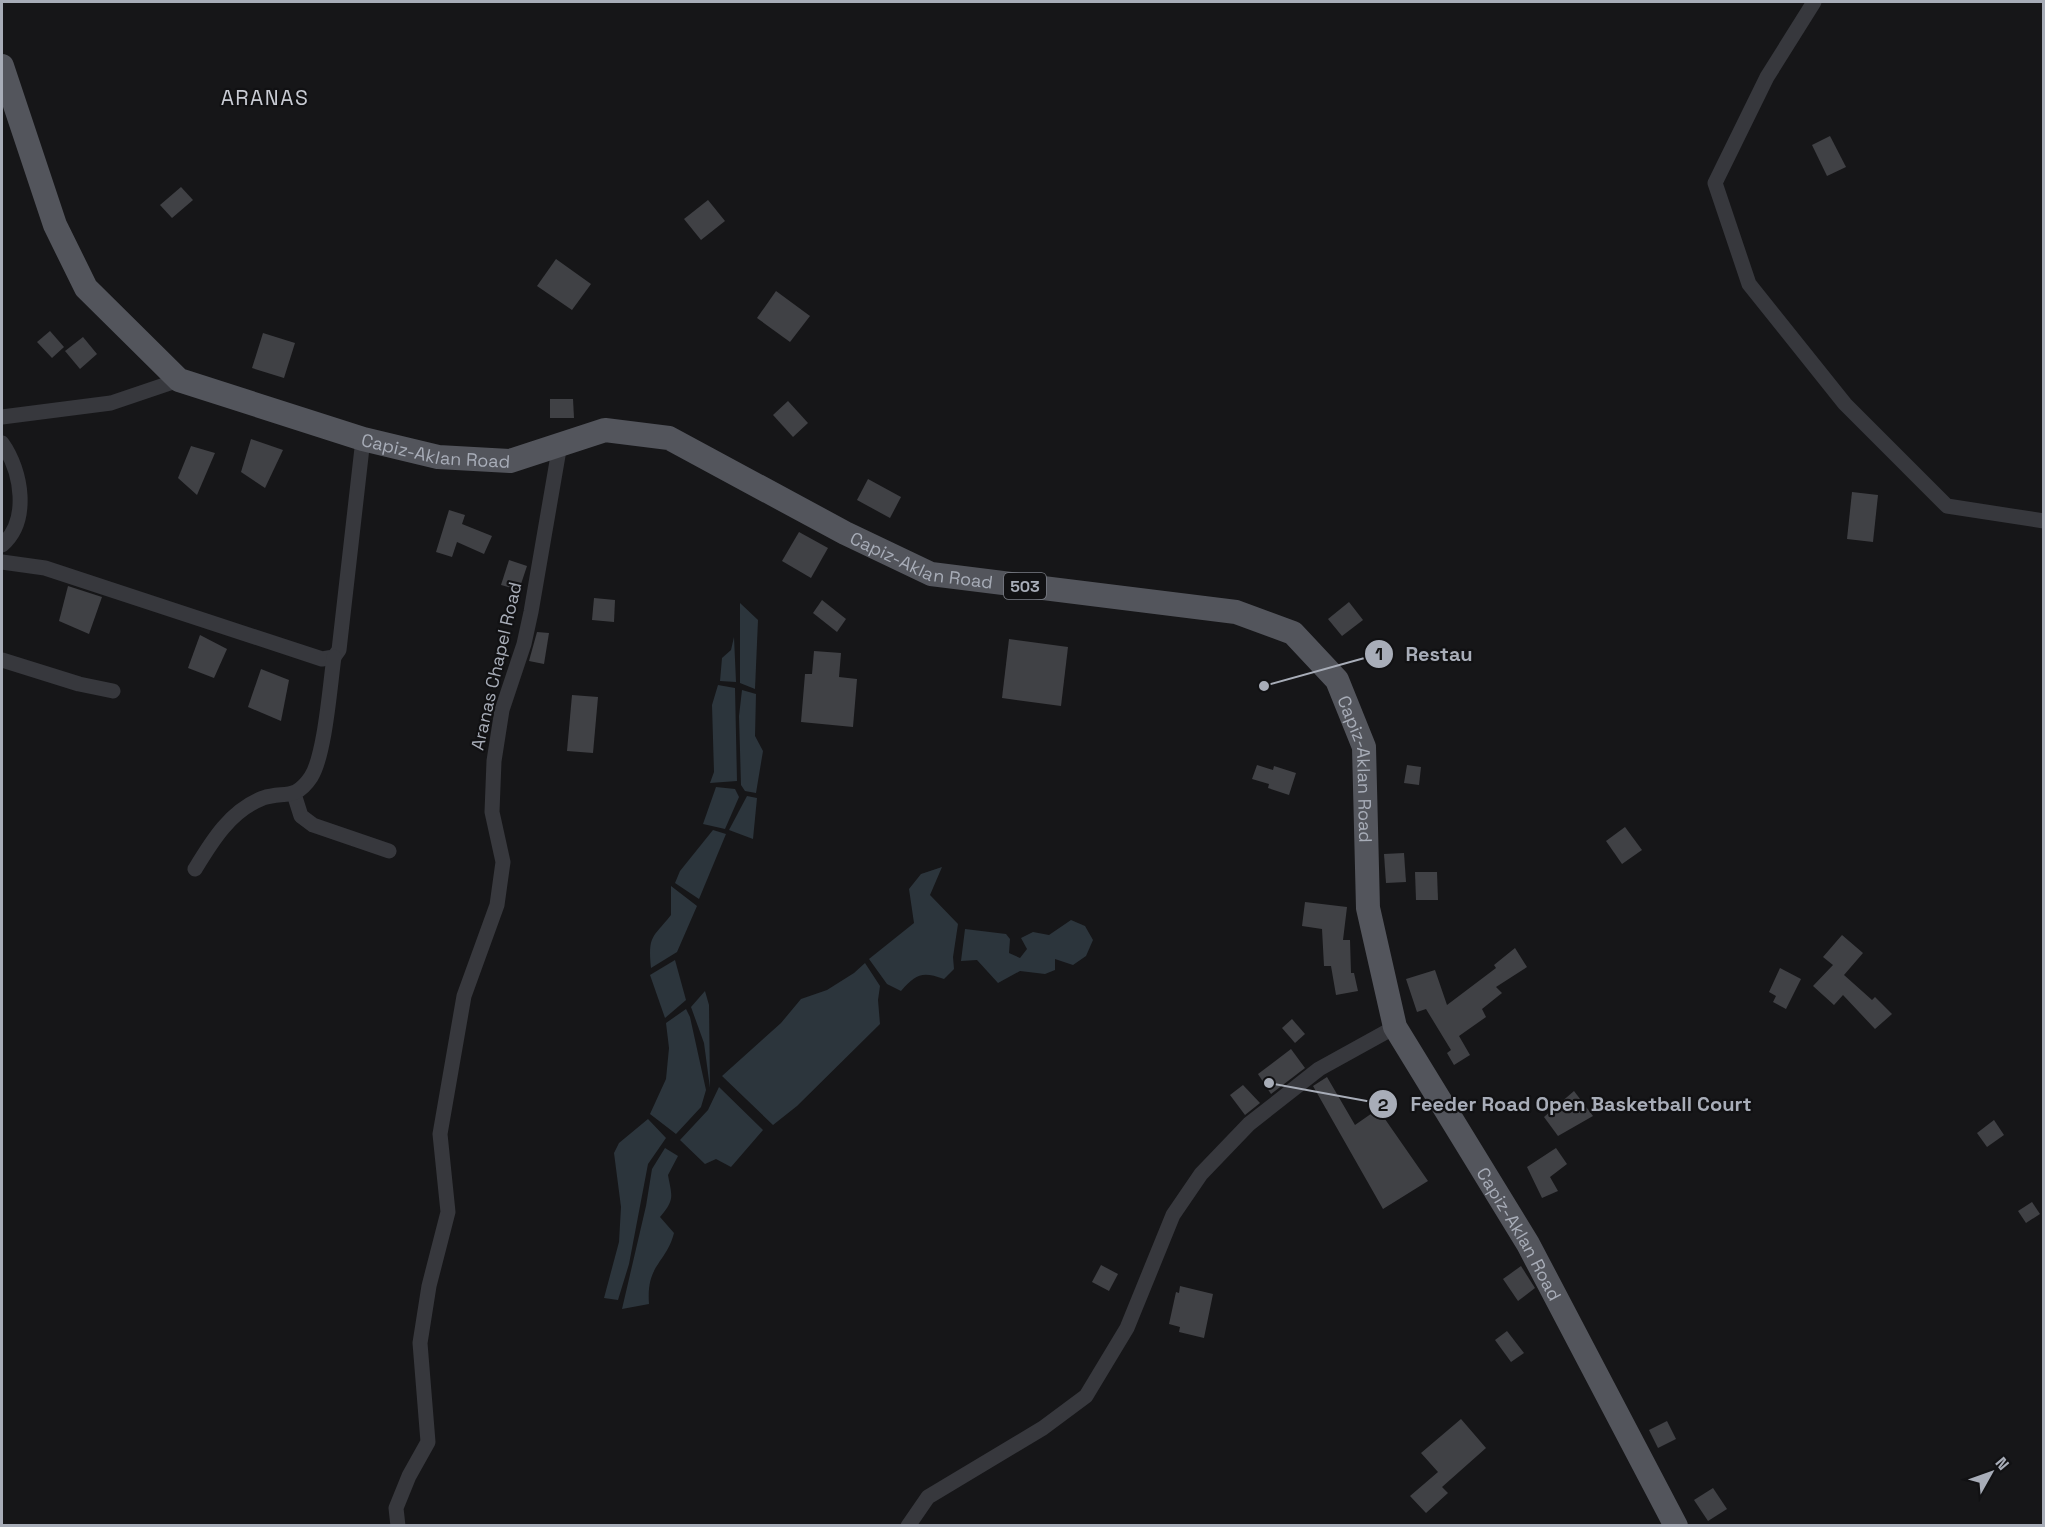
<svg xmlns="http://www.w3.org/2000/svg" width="2045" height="1527" font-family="'Space Grotesk',sans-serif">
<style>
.water{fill:#2c353c}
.building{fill:#404145}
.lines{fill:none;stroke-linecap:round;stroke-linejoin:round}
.street{stroke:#37383d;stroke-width:15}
.primary{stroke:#53555c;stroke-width:24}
.labels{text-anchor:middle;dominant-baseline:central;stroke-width:4.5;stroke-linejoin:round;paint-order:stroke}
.shield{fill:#111113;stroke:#7b7e86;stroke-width:1.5}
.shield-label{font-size:16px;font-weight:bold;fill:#a8adb8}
.street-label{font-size:18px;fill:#a8adb8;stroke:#111113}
.quarter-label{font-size:21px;letter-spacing:1.5px;fill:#c9ccd4;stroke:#111113}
.leader{fill:none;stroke:#a8adb8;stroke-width:2}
.callout-dot{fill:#a8adb8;stroke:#111113;stroke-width:2}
.mark-label{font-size:18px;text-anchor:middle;font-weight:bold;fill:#111}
.callout-label{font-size:20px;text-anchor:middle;font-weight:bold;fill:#a8adb8;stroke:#111113;stroke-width:4.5;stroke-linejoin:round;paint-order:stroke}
</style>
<rect width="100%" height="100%" fill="#161618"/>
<g class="water">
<path d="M740 603 758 620 755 689 740 683Z"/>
<path d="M734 637 736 682 720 681 722 658 731 650Z"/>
<path d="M718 685 735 688 737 781 710 783 714 772 712 705Z"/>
<path d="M742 690 756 694 755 736 763 751 756 793 745 791 741 785 739 716Z"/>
<path d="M716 787 735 789 739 797 725 829 703 824Z"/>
<path d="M747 796 757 798 753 839 729 830Z"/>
<path d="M713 830 726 834 699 899 675 883 680 871Z"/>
<path d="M942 867 930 895 958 924 953 957 954 969 944 979C922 971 916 974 901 991L887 984 869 959 914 923 909 889 921 874Z"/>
<path d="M671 886 697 906 677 952 651 968C648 935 652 939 671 915Z"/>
<path d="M1071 920 1085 926 1093 940 1086 956 1073 965 1055 959V970L1045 974 1020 971 998 983 977 960 961 961 965 929 1006 934 1010 939 1009 953 1020 958 1027 949 1021 938 1033 932 1049 935Z"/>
<path d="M675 960 686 1000 665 1018 650 975Z"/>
<path d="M865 963 880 986 878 1000 880 1024 797 1106 773 1125 722 1076 781 1023 801 999 827 990 854 973Z"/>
<path d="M705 991 709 1005 710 1088 704 1043 691 1007Z"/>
<path d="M686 1009 690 1017 706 1090 701 1107 676 1134 650 1114 666 1079 669 1048 666 1023Z"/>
<path d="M719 1087 763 1130 731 1167 716 1159 705 1164 680 1140 708 1110Z"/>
<path d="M648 1119 666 1138 648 1164 629 1264 618 1300 604 1298 619 1242 621 1207 614 1153 619 1143Z"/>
<path d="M665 1148 678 1156 668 1175C672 1197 675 1199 660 1217L674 1233C666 1264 646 1264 649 1304L622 1309 646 1206 652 1169Z"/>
</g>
<g class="building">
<path d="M1830 136 1846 167 1827 176 1812 145Z"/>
<path d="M181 187 193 200 172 218 160 205Z"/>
<path d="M708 200 725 221 701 240 684 219Z"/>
<path d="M556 259 591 284 572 310 537 286Z"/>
<path d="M776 291 810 316 790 342 757 318Z"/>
<path d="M50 331 64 347 52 358 37 342Z"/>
<path d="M263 333 295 343 284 378 252 368Z"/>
<path d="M83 337 97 354 80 369 65 351Z"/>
<path d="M550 399H573L574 418H550Z"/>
<path d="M788 401 808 423 793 437 773 415Z"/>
<path d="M251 439 283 450 265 488 241 472Z"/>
<path d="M191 446 215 453 197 495 178 478Z"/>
<path d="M868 479 901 497 890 518 857 500Z"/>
<path d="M1852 492 1878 495 1873 542 1847 539Z"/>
<path d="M449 510 465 515 462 524 492 536 484 554 457 542 452 557 436 552Z"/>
<path d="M799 532 828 548 811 578 782 561Z"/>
<path d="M509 560 527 566 519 590 501 585Z"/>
<path d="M68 586 102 597 89 634 59 621Z"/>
<path d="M594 598 615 600 614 622 592 620Z"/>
<path d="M822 600 846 619 837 632 813 613Z"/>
<path d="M1349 602 1363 620 1342 636 1328 619Z"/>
<path d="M537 632 549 633 544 664 529 661Z"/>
<path d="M200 635 227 649 214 678 188 668Z"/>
<path d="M1009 639 1068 647 1061 706 1002 698Z"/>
<path d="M814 651 841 653 839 677 857 679 853 727 801 722 805 674H812Z"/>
<path d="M261 669 289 680 281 721 248 707Z"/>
<path d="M572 695 598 697 593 753 567 751Z"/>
<path d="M1257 765 1273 770 1274 766 1296 773 1289 795 1268 788 1269 784 1252 779Z"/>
<path d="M1407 765 1421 767 1419 785 1404 783Z"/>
<path d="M1625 827 1642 850 1622 864 1606 841Z"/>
<path d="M1404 853 1406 882 1386 883 1384 854Z"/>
<path d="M1415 872H1437L1438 900H1416Z"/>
<path d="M1305 902 1347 907 1343 940H1350L1351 973H1354L1358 991 1336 995 1331 966H1324L1322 929 1302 926Z"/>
<path d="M1842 935 1863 953 1844 975 1872 1000 1875 997 1892 1014 1875 1029 1843 995 1834 1005 1813 986 1833 965 1823 957Z"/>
<path d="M1515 948 1527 967 1496 987 1502 993 1482 1009 1486 1017 1459 1036 1470 1055 1454 1065 1447 1053 1451 1050 1426 1009 1417 1012 1406 979 1435 970 1447 1005 1496 968 1494 965Z"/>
<path d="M1780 968 1801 979 1786 1009 1773 1002 1776 996 1769 992Z"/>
<path d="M1292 1019 1305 1034 1295 1043 1282 1028Z"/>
<path d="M1291 1049 1305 1068 1271 1094 1258 1074Z"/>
<path d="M1327 1077 1355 1125 1378 1109 1428 1181 1383 1209 1313 1086Z"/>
<path d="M1243 1085 1260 1103 1245 1115 1230 1095Z"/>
<path d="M1574 1091 1593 1116 1558 1136 1544 1117Z"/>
<path d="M1994 1120 2004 1135 1987 1147 1977 1133Z"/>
<path d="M1556 1148 1567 1164 1550 1177 1558 1191 1542 1198 1527 1167Z"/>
<path d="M2032 1202 2040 1214 2026 1223 2018 1211Z"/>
<path d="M1101 1265 1118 1274 1109 1291 1092 1282Z"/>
<path d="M1521 1266 1535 1288 1518 1301 1503 1279Z"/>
<path d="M1180 1286 1213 1294 1204 1338 1179 1332 1180 1327 1169 1324 1176 1292 1179 1293Z"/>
<path d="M1507 1331 1524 1353 1511 1362 1495 1340Z"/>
<path d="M1461 1419 1486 1448 1442 1487 1448 1493 1426 1513 1410 1496 1438 1472 1421 1453Z"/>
<path d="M1667 1421 1676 1439 1658 1448 1649 1430Z"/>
<path d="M1713 1488 1727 1509 1708 1521 1694 1500Z"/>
</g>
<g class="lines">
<g class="street">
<path d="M1814 2 1767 77 1715 183 1749 284 1845 404 1947 506 2044 521"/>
<path d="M2 417 111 403 179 380"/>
<path d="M2 443C22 471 30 521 2 545"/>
<path d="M2 562 45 568 322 659 334 657 339 650 363 439"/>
<path d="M2 660 79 684 113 691"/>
<path d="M294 794 301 816 313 825 389 851"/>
<path d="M195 869C212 841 230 811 263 798 284 791 295 801 311 777 325 755 330 685 334 657"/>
<path d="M398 1526 396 1508 409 1476 428 1442 420 1343 429 1286 448 1212 440 1134 464 996 497 905 503 862 492 812 494 761 502 710 524 644 531 612 560 444"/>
<path d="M908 1526 928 1497 1043 1428 1086 1396 1127 1328 1173 1215 1201 1174 1249 1124 1319 1069 1395 1027"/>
</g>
<path class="primary" id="s1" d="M2 66 55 225 86 288 179 380 363 439 438 457 510 461 605 430 669 438 845 533 931 574 1236 612 1293 633 1337 680 1364 747 1368 908 1395 1027 1528 1244 1676 1526"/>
</g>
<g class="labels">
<rect class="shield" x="1004" y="573" width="42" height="26" rx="4.5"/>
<g class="shield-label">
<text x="1025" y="586">503</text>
</g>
<g class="street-label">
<text stroke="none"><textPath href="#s1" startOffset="636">Capiz-Aklan Road</textPath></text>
<text stroke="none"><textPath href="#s1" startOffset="1158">Capiz-Aklan Road</textPath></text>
<text transform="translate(496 666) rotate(-77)">Aranas Chapel Road</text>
<text stroke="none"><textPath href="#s1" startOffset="1696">Capiz-Aklan Road</textPath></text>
<text stroke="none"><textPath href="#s1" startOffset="2200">Capiz-Aklan Road</textPath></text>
</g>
<g class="quarter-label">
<text x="265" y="97">ARANAS</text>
</g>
</g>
<path class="leader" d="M1264 686L1379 654M1269 1083L1383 1104"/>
<g class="callout-dot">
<circle cx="1264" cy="686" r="6"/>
<circle cx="1269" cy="1083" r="6"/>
<circle cx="1379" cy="654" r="15"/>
<circle cx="1383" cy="1104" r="15"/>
</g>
<g class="mark-label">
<text x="1379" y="660">1</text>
<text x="1383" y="1111">2</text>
</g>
<g class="callout-label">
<text x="1439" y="661">Restau</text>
<text x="1581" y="1111">Feeder Road Open Basketball Court</text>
</g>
<rect width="2045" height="1527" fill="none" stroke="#a8adb8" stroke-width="6"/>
<g transform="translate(1991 1473) rotate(50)" stroke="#111113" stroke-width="4.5" paint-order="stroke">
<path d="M0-4.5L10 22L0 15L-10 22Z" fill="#a8adb8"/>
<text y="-9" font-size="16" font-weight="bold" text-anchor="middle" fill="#a8adb8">N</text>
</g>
</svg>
